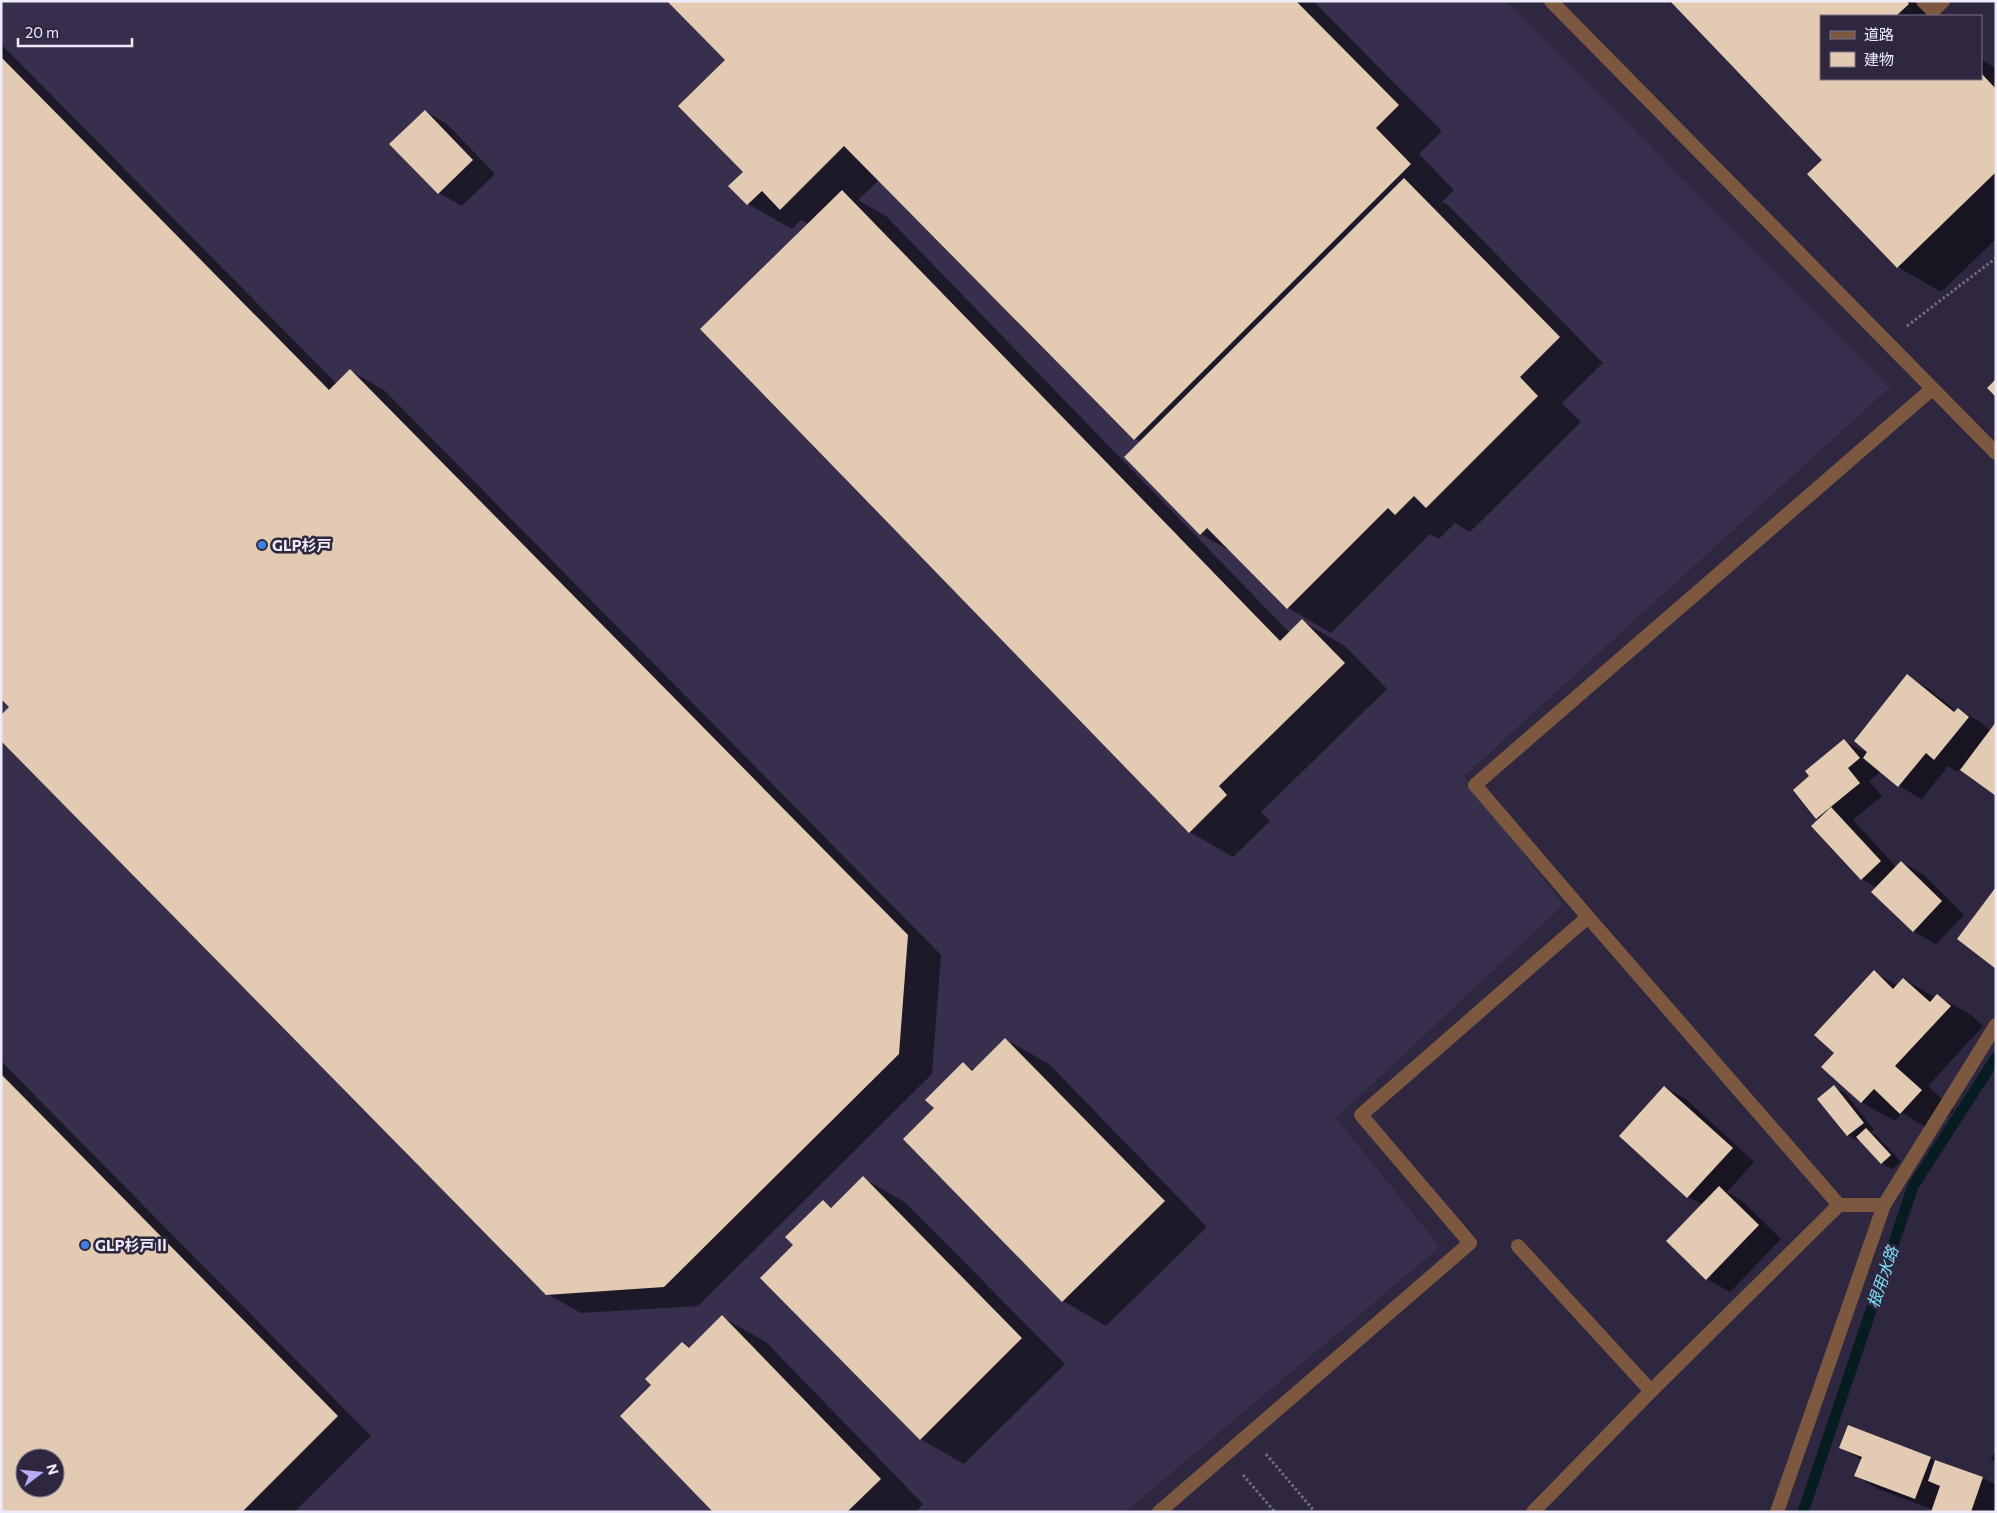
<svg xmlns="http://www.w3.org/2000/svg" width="1997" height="1513" font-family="Commissioner,'Noto Sans JP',sans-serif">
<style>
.built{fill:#382f4c;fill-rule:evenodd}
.shadow{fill:#0007;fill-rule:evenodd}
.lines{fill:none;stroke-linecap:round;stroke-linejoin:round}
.stream{stroke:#071c21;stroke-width:11}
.building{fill:#e2cbb2;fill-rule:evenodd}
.path{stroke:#716c80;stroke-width:3;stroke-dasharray:2.5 2.5;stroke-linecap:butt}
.service{stroke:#7b583f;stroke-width:14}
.minor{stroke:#7b583f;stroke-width:14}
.tertiary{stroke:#7b583f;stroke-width:14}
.shop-dot{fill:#3f7fe0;stroke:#2e273f;stroke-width:2}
.labels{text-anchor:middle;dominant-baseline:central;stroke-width:5;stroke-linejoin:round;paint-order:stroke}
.poi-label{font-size:15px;font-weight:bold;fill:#efebfa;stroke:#2e273f;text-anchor:start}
.water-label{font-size:16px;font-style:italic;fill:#7ae0fb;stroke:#2e273f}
</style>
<rect width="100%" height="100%" fill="#2e273f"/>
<path class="built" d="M1 1H1506L1890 387 1464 776 1563 905 1336 1118 1440 1247 1125 1512H1ZM25 1458H55V1488H25Z"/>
<g class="shadow">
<path d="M669 1H1313L1442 131 1419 154 1454 190 1442 202 1448 205 1603 363 1562 403 1581 422 1470 532 1455 523 1439 539 1430 534 1331 633 1288 608 1232 552 1201 534 1126 457 1141 442 1135 439 879 180 858 200 886 216 1290 633 1302 621 1345 646 1387 689 1261 812 1270 821 1233 857 1190 832 808 224 801 220 792 229 748 204 730 186 744 172 727 60Z"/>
<path d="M1672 1H1924L1939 16H1821V79H1981V59L1992 66 1996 70V239L1941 292 1898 267 1824 160Z"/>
<path d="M1 44 337 384 351 371 384 390 941 955 932 1074 698 1306 581 1313 547 1294 1 698Z"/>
<path d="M425 111 447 124 495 174 462 206 439 193 391 144Z"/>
<path d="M1907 676 1929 689 1956 711 1958 709 1980 722 1991 731 1996 795 1960 768 1958 772 1948 766 1922 799 1899 786 1881 772 1869 781 1882 796 1853 820 1896 867 1901 862 1924 875 1964 915 1936 944 1913 931 1877 888 1862 879 1820 820 1794 790 1811 776 1844 741 1868 754Z"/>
<path d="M1874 972 1898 986 1904 979 1936 998 1938 996 1971 1015 1983 1026 1928 1086 1954 1110 1934 1132 1902 1113 1895 1121 1861 1102 1836 1053Z"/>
<path d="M1005 1039 1049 1064 1207 1227 1106 1326 1063 1301 936 1108 963 1064 974 1070Z"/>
<path d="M1 1061 371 1436 294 1512H1ZM25 1458H55V1488H25Z"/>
<path d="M1665 1087 1687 1100 1754 1162 1727 1192 1742 1201 1781 1239 1730 1292 1707 1279 1668 1241 1703 1205 1688 1197 1621 1136Z"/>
<path d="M1834 1087 1845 1093 1874 1130 1870 1132 1877 1136 1901 1162 1892 1169 1881 1163 1861 1140 1859 1142 1848 1135 1819 1099Z"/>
<path d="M863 1178 906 1203 1065 1364 964 1464 920 1439 823 1202 833 1208Z"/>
<path d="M722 1317 766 1342 923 1504 916 1512H715L653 1385 682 1343 690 1348Z"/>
<path d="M1840 1447 1930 1458 1939 1463 1983 1478 1996 1485V1512H1933L1934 1510 1878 1489 1856 1476 1862 1460Z"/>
<path d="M1996 1447V1462L1991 1460Z"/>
</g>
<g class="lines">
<path class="stream" d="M1803 1512 1913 1186 1996 1058"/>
</g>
<g class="building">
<path d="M667 1H1296L1399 105 1376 128 1411 164 1134 440 844 146 780 210 762 191 747 205 728 186 743 172 678 106 725 60Z"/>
<path d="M1670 1H1907L1909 4 1896 16H1821V79H1981V73L1996 89V172L1897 268 1807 174 1822 160Z"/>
<path d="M1 57 329 390 350 369 908 935 899 1054 664 1287 546 1295 1 741V715L9 707 1 699Z"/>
<path d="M425 110 473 160 438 194 389 144Z"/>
<path d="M1404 178 1560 337 1520 377 1538 396 1426 508 1414 496 1395 515 1388 508 1287 609 1207 528 1200 535 1124 457Z"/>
<path d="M842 190 1280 641 1302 619 1345 663 1219 786 1227 795 1189 833 700 329Z"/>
<path d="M1996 379V397L1987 388Z"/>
<path d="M1907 674 1954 712 1958 708 1969 717 1934 760 1926 753 1898 787 1863 758 1867 752 1854 741Z"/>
<path d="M1996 722V796L1960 770Z"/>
<path d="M1844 739 1860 758 1848 768 1860 783 1816 819 1793 790 1809 776 1805 771Z"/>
<path d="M1831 807 1881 861 1861 880 1811 826Z"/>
<path d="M1901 861 1942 901 1913 932 1871 892Z"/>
<path d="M1996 887V969L1957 939Z"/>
<path d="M1874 970 1893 989 1903 978 1930 1002 1937 994 1951 1006 1895 1066 1922 1090 1900 1114 1874 1089 1861 1103 1821 1067 1834 1053 1814 1035Z"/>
<path d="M1005 1038 1165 1201 1062 1302 903 1139 934 1108 925 1100 963 1062 972 1071Z"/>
<path d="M1 1074 338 1416 242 1512H1ZM25 1458H55V1488H25Z"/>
<path d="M1834 1085 1864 1123 1847 1136 1817 1099Z"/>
<path d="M1664 1086 1733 1148 1687 1198 1619 1136Z"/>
<path d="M1866 1128 1891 1155 1881 1164 1856 1137Z"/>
<path d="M863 1176 1022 1338 920 1440 760 1278 793 1245 785 1237 823 1200 831 1208Z"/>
<path d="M1719 1186 1759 1225 1706 1280 1666 1241Z"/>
<path d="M722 1315 881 1479 847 1512H713L620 1416 651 1385 645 1379 682 1342 689 1348Z"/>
<path d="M1848 1425 1931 1457 1915 1499 1854 1476 1862 1457 1839 1448Z"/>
<path d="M1935 1460 1983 1477 1971 1512H1931L1940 1486 1928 1481Z"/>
</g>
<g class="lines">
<g class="path">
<path d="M1907 326 1996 258"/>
<path d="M1266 1454 1315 1512"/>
<path d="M1243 1475 1275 1512"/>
</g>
<path class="service" d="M1923 1 1933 11 1943 1"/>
<g class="minor">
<path d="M1588 917 1839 1205H1884"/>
<path d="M1518 1246 1651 1391"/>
<path d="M1159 1512 1470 1243 1361 1115 1588 917 1475 785 1932 389"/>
<path d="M1533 1512 1651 1391 1839 1205"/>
<path d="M1777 1512 1884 1205 1996 1025"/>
</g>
<path class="tertiary" d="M1551 1 1996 453"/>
</g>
<g class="shop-dot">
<circle cx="262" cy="545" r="5"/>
<circle cx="85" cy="1245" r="5"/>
</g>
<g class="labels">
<g class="poi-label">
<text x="272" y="545">GLP杉戸</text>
<text x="95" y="1245">GLP杉戸Ⅱ</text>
</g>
<g class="water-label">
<text transform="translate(1882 1277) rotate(-71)">根用水路</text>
</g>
</g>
<rect width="1997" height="1513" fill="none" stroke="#efebfa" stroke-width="5"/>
<rect x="1820" y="15" width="162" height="65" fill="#2e273f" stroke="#7b758a"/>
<rect x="1830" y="31" width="25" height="8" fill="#7b583f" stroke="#7b758a"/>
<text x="1864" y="40" font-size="15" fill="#efebfa">道路</text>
<rect x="1830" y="52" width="25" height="15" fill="#e2cbb2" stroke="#7b758a"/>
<text x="1864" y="65" font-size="15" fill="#efebfa">建物</text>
<g transform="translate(40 1473) rotate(74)"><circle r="24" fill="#2e273f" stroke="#7b758a"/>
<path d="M0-4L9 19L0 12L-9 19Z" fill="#b8abf7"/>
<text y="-8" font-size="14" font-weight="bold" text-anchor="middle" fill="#efebfa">N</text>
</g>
<path d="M18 38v8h114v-8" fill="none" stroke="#efebfa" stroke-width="2.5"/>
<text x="25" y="38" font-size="15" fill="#efebfa" stroke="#2e273f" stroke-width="4" paint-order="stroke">20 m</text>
</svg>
